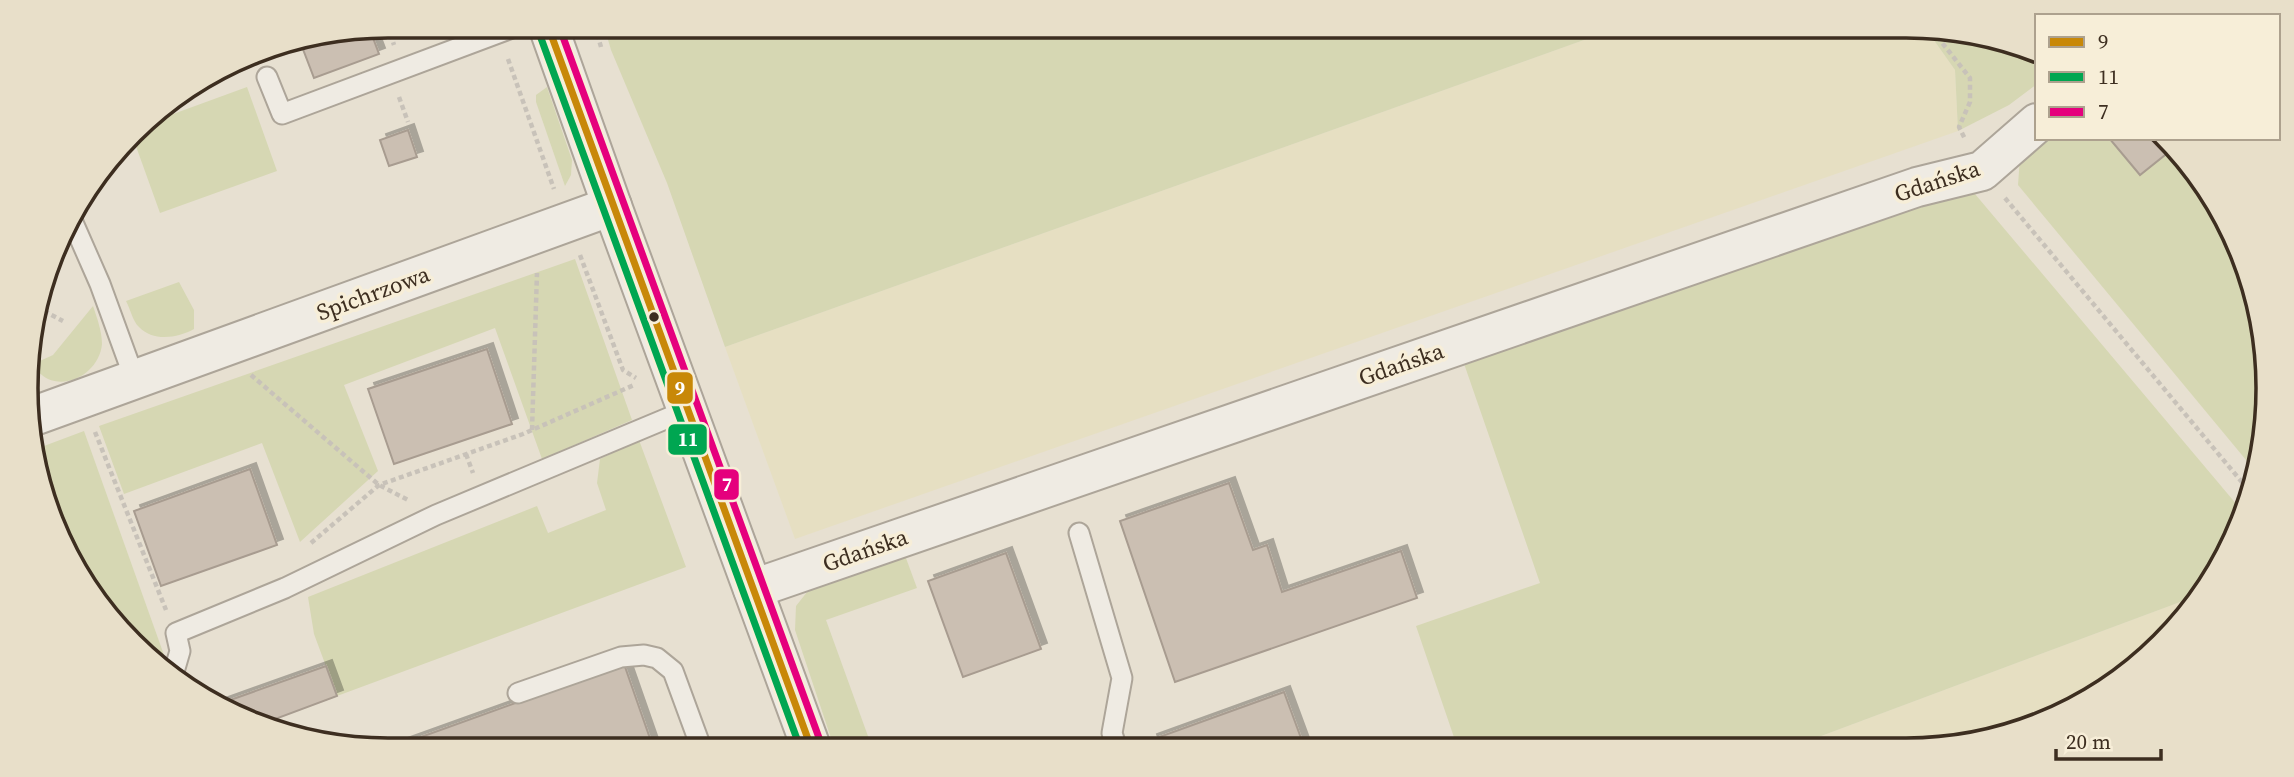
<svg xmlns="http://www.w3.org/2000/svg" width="2294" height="777" font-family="'Source Serif 4',serif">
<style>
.farmland{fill:#e6dfc2}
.green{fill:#d6d7b3}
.building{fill:#cbbfb2;stroke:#a89c90;stroke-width:2;filter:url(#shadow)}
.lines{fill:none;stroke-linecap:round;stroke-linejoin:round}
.service-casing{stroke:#ada599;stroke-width:23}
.minor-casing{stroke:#ada599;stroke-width:42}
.tertiary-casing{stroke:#ada599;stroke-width:42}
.path{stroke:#c8c2b9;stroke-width:4.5;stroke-dasharray:5 3.5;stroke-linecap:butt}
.service{stroke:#efebe3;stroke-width:19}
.minor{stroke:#efebe3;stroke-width:38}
.tertiary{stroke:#efebe3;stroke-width:38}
.bus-1-casing{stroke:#f7eed8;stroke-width:12}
.bus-2-casing{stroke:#f7eed8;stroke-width:12}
.bus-3-casing{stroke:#f7eed8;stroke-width:12}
.bus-1{stroke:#c88808;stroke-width:7}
.bus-2{stroke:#00a651;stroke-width:7}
.bus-3{stroke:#e5007d;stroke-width:7}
.bus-dot{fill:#3d2e20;stroke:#f7eed8;stroke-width:2.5}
.labels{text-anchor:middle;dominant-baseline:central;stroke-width:7;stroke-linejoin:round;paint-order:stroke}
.street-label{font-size:23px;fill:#3d2e20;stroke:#f7eed8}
.rim{fill:none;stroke:#3d2e20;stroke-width:3.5}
.line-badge{stroke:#f7eed8;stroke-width:2.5}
.badge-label{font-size:19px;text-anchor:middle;font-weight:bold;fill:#fff}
</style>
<defs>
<filter id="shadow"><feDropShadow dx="6" dy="-6" stdDeviation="0" flood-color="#0004"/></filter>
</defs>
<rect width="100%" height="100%" fill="#e7e0d1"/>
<g class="farmland">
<path d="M1623 26H1905L1926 29 1955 70 1958 131 795 539 725 347Z"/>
<path d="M2199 595 2145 661 2044 723 1952 748H1789Z"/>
</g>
<g class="green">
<path d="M604 26H1623L725 347 667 183 611 50Z"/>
<path d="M1926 29 1999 38 2037 57V84L2009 105 1958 131 1955 70Z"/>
<path d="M247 87 277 171 160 213 133 138 143 125Z"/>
<path d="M547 87 572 160 571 175 565 186 536 102V95Z"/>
<path d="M2039 138H2159L2219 207 2265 341 2256 472 2018 185 2020 157Z"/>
<path d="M1959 175 2243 512 2219 570 2199 595 1789 748 1458 749 1416 626 1540 583 1461 355Z"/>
<path d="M575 259 632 420 542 459 495 328 344 385 378 471 300 542 262 443 124 494 99 426Z"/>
<path d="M179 282 194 310V329C178 338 153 342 139 327 133 322 130 308 126 301Z"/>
<path d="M93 306C97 318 102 331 102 344 100 369 72 389 48 379 42 376 36 370 31 365L53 355Z"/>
<path d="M84 431 164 655 161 664 88 590 38 482 36 449Z"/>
<path d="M639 440 686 567 337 696 314 634 308 597 537 506 548 533 606 510 597 483 600 459Z"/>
<path d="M903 550 917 588 826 620 873 750H835L795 630 796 606 815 582Z"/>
</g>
<g class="building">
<path d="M370 30 379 54 314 78 301 44Z"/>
<path d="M408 130 417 157 389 166 380 140Z"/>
<path d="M2109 138H2159L2170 151 2140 175Z"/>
<path d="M487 349 512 424 394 464 368 389Z"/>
<path d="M250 469 277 545 161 586 134 511Z"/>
<path d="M1229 483 1253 550 1267 545 1282 592 1401 551 1417 598 1175 682 1120 521Z"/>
<path d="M1006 553 1041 649 963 677 928 581Z"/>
<path d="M624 664 654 750H385Z"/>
<path d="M326 666 337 696 262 724 219 704Z"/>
<path d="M1284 692 1305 749H1154L1151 740Z"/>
</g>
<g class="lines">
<g class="service-casing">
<g id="service">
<path d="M267 77 282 114 517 26"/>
<path d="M71 218 100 284 135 380"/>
<path d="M1079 533 1122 678 1112 733 1117 749"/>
<path d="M173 675 180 651 176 633 285 588 436 515 687 410"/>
<path d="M518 693 621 657 644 655 657 658 673 671 702 750"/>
</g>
</g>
<g class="minor-casing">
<g id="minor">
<path d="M34 416 612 206"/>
<path d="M753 589 1917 187 1982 171 2037 123"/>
</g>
</g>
<g class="tertiary-casing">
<path id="tertiary" d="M548 26 612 206 812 750"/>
</g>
<g class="path">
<path d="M388 26 394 45"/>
<path d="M595 26 601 47"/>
<path d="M1932 30 1970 78V102L1959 127 1965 139"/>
<path d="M508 59 554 189"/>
<path d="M399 97 408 122"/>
<path d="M2005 198 2251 493"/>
<path d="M580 255 623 370 636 378"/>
<path d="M41 303 44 311 63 321"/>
<path d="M251 375 379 485 408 500"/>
<path d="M532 430 537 273"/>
<path d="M95 432 166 610"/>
<path d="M466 454 473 473"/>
<path d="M311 543 379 485 523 434 634 385"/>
</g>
<use href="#service" class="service"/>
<use href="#minor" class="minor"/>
<use href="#tertiary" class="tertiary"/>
<g class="bus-1-casing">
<path id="bus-1" d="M548 26 812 750"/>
</g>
<g class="bus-2-casing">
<path id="bus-2" d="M538 30 801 750"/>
</g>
<g class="bus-3-casing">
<path id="bus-3" d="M559 26 822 746"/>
</g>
<use href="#bus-1" class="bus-1"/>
<use href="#bus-2" class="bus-2"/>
<use href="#bus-3" class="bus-3"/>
</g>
<circle class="bus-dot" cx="654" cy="317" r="6"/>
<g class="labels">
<g class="street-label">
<text transform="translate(1937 181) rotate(-18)">Gdańska</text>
<text transform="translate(373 293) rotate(-20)">Spichrzowa</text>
<text transform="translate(1401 364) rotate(-19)">Gdańska</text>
<text transform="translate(865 550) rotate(-19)">Gdańska</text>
</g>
</g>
<path d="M0 0H2294V777H0ZM388 38H1906A350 350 0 0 1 2256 388V388A350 350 0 0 1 1906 738H388A350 350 0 0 1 38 388V388A350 350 0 0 1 388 38Z" fill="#e8dfc9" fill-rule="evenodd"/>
<path class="rim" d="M388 38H1906A350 350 0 0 1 2256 388V388A350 350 0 0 1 1906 738H388A350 350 0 0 1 38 388V388A350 350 0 0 1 388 38Z"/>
<g class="line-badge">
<rect x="666" y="371" width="28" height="34" rx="7" fill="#c88808"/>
<rect x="667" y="423" width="41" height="33" rx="7" fill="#00a651"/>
<rect x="713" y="468" width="27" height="33" rx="7" fill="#e5007d"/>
</g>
<g class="badge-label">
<text x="680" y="395">9</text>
<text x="688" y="446">11</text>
<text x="727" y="491">7</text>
</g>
<rect x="2035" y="14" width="245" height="126" fill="#f7eed8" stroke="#ada18e" stroke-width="2"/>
<rect x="2049" y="37" width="35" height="10" fill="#c88808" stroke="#ada18e" stroke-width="2"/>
<text x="2098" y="49" font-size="21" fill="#3d2e20">9</text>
<rect x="2049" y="72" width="35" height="10" fill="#00a651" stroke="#ada18e" stroke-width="2"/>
<text x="2098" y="84" font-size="21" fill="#3d2e20">11</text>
<rect x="2049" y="107" width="35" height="10" fill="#e5007d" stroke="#ada18e" stroke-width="2"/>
<text x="2098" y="119" font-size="21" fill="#3d2e20">7</text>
<path d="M2056 749v10h105v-10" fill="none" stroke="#3d2e20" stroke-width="3.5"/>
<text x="2066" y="749" font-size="21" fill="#3d2e20" stroke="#f7eed8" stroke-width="5" paint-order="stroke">20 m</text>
</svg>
